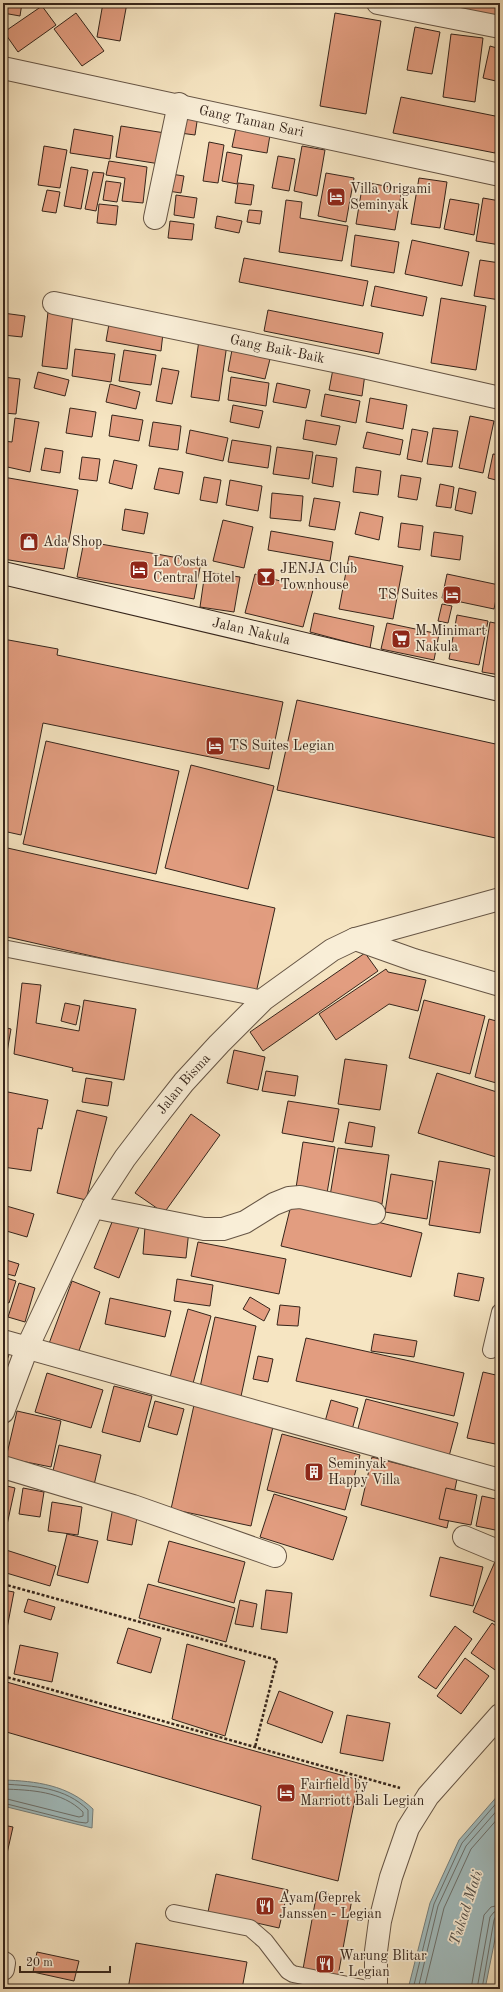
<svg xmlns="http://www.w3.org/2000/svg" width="503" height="1992" font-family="'Old Standard TT',serif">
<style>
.water{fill:#a1bcbe;stroke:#76807d}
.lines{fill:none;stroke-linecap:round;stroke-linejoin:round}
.shore{stroke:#6c706c;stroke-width:1}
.building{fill:#e29d80;stroke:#36251b}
.service-casing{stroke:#665545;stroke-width:18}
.minor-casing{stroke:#665545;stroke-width:24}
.secondary-casing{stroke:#36251b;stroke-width:24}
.path{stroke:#36251b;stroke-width:2.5;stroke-dasharray:3 2;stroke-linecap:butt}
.service{stroke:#f9eed7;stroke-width:16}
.minor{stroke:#f9eed7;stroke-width:22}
.secondary{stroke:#f9eed7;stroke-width:22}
.labels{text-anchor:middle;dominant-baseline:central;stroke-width:3.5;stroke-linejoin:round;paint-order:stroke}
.street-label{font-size:14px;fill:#36251b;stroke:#f9eed7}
.poi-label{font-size:14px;fill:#36251b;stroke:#f9eed7;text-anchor:start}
.water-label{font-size:15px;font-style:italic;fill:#56524c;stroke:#f9eed7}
</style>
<rect width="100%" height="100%" fill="#f6e5c2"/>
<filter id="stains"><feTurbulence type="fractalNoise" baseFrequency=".005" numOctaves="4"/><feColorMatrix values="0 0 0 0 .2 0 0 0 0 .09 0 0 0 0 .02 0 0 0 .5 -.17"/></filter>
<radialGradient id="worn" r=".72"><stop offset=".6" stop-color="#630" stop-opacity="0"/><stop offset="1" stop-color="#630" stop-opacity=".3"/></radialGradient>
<g class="water">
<path d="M3 1780C36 1781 68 1785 93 1809L92 1828 3 1806Z"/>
<path d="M500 1793V1914L485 1989H408L430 1903 459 1840Z"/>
</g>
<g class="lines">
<g class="shore">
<path d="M3 1784C34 1786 65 1787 88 1810V1822L86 1823 78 1822 3 1803"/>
<path d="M3 1789C31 1790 62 1791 83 1812V1816L79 1817 3 1798"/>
<path d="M413 1989 434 1904 462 1843 500 1799"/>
<path d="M418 1989 438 1906 466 1846 500 1807"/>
<path d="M424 1989 444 1908 471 1849 500 1816"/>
<path d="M471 1989 484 1915 491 1907 500 1905"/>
<path d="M477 1989 490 1917 494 1912 500 1911"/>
<path d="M482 1989 494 1920 496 1916H500"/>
</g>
</g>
<g class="building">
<path d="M3 3H22L20 16 3 13Z"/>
<path d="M103 3H127L120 41 97 37Z"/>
<path d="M455 3H500V21L454 13Z"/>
<path d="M42 6 56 25 18 52 4 32Z"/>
<path d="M76 13 104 51 82 66 54 29Z"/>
<path d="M335 13 381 21 366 114 320 106Z"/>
<path d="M415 27 440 32 432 74 407 70Z"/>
<path d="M451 34 483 38 475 102 443 97Z"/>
<path d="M490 46 500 49V82L483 78Z"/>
<path d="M401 97 500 117V129L495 153 393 133Z"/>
<path d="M182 113 198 115 195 135 180 133Z"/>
<path d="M121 126 165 133 160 164 116 157Z"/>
<path d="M236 128 270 135 267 153 232 147Z"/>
<path d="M74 129 113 136 110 159 70 153Z"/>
<path d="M209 142 224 145 218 183 203 181Z"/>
<path d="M44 146 67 150 60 188 38 185Z"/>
<path d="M302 146 325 150 317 196 294 191Z"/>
<path d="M227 152 242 155 237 184 222 181Z"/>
<path d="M278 156 295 159 289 191 272 188Z"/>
<path d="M109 161 147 167 143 203 122 201 125 178 106 175Z"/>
<path d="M71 167 88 170 81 209 64 206Z"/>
<path d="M93 172 104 173 96 211 85 209Z"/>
<path d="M326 173 354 178 346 222 318 216Z"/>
<path d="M171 174 184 176 181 193 168 191Z"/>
<path d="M419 178 447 182 440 228 411 224Z"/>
<path d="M106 181 121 183 117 202 103 200Z"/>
<path d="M363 182 402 189 395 230 356 224Z"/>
<path d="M238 183 254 185 251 205 235 203Z"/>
<path d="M47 190 60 192 56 213 42 211Z"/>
<path d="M176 195 197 198 194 218 174 215Z"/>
<path d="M483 198 500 201V245L476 241Z"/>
<path d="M450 199 479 204 474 235 444 229Z"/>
<path d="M286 200 302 202 300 218 348 226 342 261 279 252Z"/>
<path d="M99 204 118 206 116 225 97 223Z"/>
<path d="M249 210 262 211 260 224 247 222Z"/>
<path d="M217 216 242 221 239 233 215 228Z"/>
<path d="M170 221 194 224 192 240 168 238Z"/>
<path d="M355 235 399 242 394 273 351 266Z"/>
<path d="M412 240 469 252 462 286 405 274Z"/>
<path d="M244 258 368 281 363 306 239 282Z"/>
<path d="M480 260 500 263V300L474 296Z"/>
<path d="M375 286 427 297 423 316 371 306Z"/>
<path d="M441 298 486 306 476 370 431 363Z"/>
<path d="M268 310 383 333 379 354 264 331Z"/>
<path d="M48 312 73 314 67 369 42 366Z"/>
<path d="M3 313 25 316 22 337 3 335Z"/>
<path d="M109 324 163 333 161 351 106 341Z"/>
<path d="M199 340 227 344 219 401 191 397Z"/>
<path d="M75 349 115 354 111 382 72 376Z"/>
<path d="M124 350 156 355 151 385 119 381Z"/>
<path d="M232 350 270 359 265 379 228 371Z"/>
<path d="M162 368 179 371 172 404 156 401Z"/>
<path d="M333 369 365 374 362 396 329 390Z"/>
<path d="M38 372 69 380 65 396 34 388Z"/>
<path d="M3 377 20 379 16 414 3 413Z"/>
<path d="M231 377 269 383 266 406 228 400Z"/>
<path d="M277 383 310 390 306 408 273 402Z"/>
<path d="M110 384 140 392 136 409 106 402Z"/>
<path d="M325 394 360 401 356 423 321 416Z"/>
<path d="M370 398 407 405 403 429 366 422Z"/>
<path d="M233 405 263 411 259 428 230 422Z"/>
<path d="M70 408 96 412 92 437 66 433Z"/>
<path d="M112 415 143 420 139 441 109 436Z"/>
<path d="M470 416 494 421 483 473 459 468Z"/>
<path d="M15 418 39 422 30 472 3 466V441L12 442Z"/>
<path d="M306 420 340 426 336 445 303 439Z"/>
<path d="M153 422 181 426 178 450 149 446Z"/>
<path d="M433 428 458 431 452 467 427 464Z"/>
<path d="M412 429 428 432 422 462 407 459Z"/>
<path d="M190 430 228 438 223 461 186 453Z"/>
<path d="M367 432 403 440 400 455 363 448Z"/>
<path d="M232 440 271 446 268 468 228 462Z"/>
<path d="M277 447 313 452 309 479 273 474Z"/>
<path d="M45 448 63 451 60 473 41 470Z"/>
<path d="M493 454 500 455V481L488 478Z"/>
<path d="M316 455 337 458 333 487 312 483Z"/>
<path d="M82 457 100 459 97 481 79 479Z"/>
<path d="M114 460 137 465 132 489 109 483Z"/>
<path d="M356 467 381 471 378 495 353 492Z"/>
<path d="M159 468 183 472 179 494 154 489Z"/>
<path d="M401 475 421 478 417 500 398 497Z"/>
<path d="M3 477 78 490 64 569 3 559Z"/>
<path d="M204 477 221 480 217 503 200 500Z"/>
<path d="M230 480 262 486 258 511 226 505Z"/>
<path d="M440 484 454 487 451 508 436 506Z"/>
<path d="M459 488 476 492 472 514 455 510Z"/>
<path d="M272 493 303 496 301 521 270 518Z"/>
<path d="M314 498 340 502 335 530 309 526Z"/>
<path d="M500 508V521H497Z"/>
<path d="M125 509 148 513 144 534 122 530Z"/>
<path d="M360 512 383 517 379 540 355 534Z"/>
<path d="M223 520 253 527 244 568 213 561Z"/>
<path d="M401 523 423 526 420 550 398 547Z"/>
<path d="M271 531 333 542 330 561 268 550Z"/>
<path d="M434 532 463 536 460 560 431 556Z"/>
<path d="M84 541 201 562 194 599 77 577Z"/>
<path d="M349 556 403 566 393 619 339 609Z"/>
<path d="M205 572 240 577 234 612 200 607Z"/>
<path d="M255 574 313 590 303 627 245 613Z"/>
<path d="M447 574 499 585 494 609 442 598Z"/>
<path d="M442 604 452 606 448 623 438 621Z"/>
<path d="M314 613 374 626 370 648 310 632Z"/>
<path d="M457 615 488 621 479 665 449 659Z"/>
<path d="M490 622 500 624V675L482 672Z"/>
<path d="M387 623 439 634 434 660 381 649Z"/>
<path d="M3 639 58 649 57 655 283 702 269 769 43 723 21 835 3 831Z"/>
<path d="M297 700 500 745V839L277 790Z"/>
<path d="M46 741 179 771 156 874 23 844Z"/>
<path d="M191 765 274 786 248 889 165 868Z"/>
<path d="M3 847 275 908 256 993 3 936Z"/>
<path d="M365 953 378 971 263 1051 250 1032Z"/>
<path d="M386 969 388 972 426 980 418 1011 389 1004 336 1040 319 1014Z"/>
<path d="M22 983 41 985 36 1023 79 1031 84 1000 136 1009 124 1080 72 1071 73 1068 14 1054Z"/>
<path d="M424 1000 485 1016 470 1074 409 1058Z"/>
<path d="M65 1003 80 1006 76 1025 61 1021Z"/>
<path d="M489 1019 500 1022V1084L475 1077Z"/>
<path d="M3 1027 11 1029 6 1058H3Z"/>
<path d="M234 1050 265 1057 258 1090 227 1083Z"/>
<path d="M345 1059 387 1065 380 1110 338 1104Z"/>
<path d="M266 1071 298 1076 295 1096 262 1091Z"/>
<path d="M437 1073 500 1093V1144L496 1157 418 1133Z"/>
<path d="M86 1078 112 1082 108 1106 82 1102Z"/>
<path d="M3 1091 48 1100 42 1129 38 1128 31 1171 3 1167Z"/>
<path d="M288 1101 339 1109 333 1142 282 1133Z"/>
<path d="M77 1110 107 1117 86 1200 57 1193Z"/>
<path d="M191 1114 220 1135 164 1213 135 1193Z"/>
<path d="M349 1122 375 1127 372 1147 345 1143Z"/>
<path d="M303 1142 335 1147 327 1193 296 1188Z"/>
<path d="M338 1148 389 1155 382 1204 330 1196Z"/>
<path d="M439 1161 490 1169 480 1233 429 1225Z"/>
<path d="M391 1174 433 1181 427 1219 385 1212Z"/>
<path d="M292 1201 422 1233 411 1277 281 1246Z"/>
<path d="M3 1205 34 1214 27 1237 3 1230Z"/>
<path d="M114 1217 139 1227 119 1278 94 1268Z"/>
<path d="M145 1227 189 1230 186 1258 143 1254Z"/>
<path d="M198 1242 286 1259 279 1294 191 1276Z"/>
<path d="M3 1259 19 1264 15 1276 3 1273Z"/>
<path d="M458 1273 484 1278 479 1301 454 1296Z"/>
<path d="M3 1277 16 1281 9 1303 3 1301Z"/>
<path d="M177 1279 213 1285 210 1306 174 1301Z"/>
<path d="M72 1281 100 1292 76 1359 47 1349Z"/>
<path d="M19 1283 35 1288 25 1322 8 1317Z"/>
<path d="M250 1297 270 1309 264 1321 243 1309Z"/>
<path d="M110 1298 171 1311 165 1337 105 1324Z"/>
<path d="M280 1305 300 1307 298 1326 277 1325Z"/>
<path d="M188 1309 211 1316 191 1391 168 1385Z"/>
<path d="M215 1317 256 1326 240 1401 199 1392Z"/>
<path d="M374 1334 417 1341 414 1357 371 1351Z"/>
<path d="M306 1338 464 1373 454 1416 296 1381Z"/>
<path d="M3 1350 10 1352 3 1371Z"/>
<path d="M258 1356 273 1359 268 1382 253 1379Z"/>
<path d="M483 1372 500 1376V1445L467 1438Z"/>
<path d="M47 1373 103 1390 91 1428 35 1412Z"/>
<path d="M114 1386 152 1396 140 1442 102 1432Z"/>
<path d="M366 1399 458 1423 448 1460 356 1436Z"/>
<path d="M331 1400 358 1408 350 1437 323 1429Z"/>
<path d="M155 1401 184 1409 177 1435 148 1427Z"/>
<path d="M194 1405 274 1422 251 1526 171 1509Z"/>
<path d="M17 1411 61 1421 51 1467 6 1458Z"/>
<path d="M282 1434 360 1455 345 1510 267 1490Z"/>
<path d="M59 1445 101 1455 94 1485 52 1475Z"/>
<path d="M372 1457 457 1479 447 1528 361 1505Z"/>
<path d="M3 1485 15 1488 5 1534 3 1533Z"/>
<path d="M23 1488 44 1492 40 1517 19 1514Z"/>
<path d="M446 1488 477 1495 471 1525 439 1519Z"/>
<path d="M274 1494 347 1517 333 1560 260 1537Z"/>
<path d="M482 1496 500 1500V1531L476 1526Z"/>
<path d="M52 1502 82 1507 78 1535 48 1531Z"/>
<path d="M113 1507 138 1512 132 1545 107 1540Z"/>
<path d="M67 1534 98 1541 88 1583 57 1575Z"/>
<path d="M169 1541 245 1562 234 1603 158 1582Z"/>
<path d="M3 1549 56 1566 50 1586 3 1572Z"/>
<path d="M440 1557 483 1567 473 1606 430 1596Z"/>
<path d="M497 1557 500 1559V1624L473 1612Z"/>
<path d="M148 1584 235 1608 226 1642 139 1618Z"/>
<path d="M3 1590 14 1592 4 1644 3 1643Z"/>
<path d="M266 1590 292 1593 287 1633 261 1629Z"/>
<path d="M28 1599 55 1607 51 1620 24 1612Z"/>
<path d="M240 1600 257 1604 253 1627 235 1624Z"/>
<path d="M492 1623 500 1629V1670L498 1672 471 1653Z"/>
<path d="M455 1626 472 1639 436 1689 418 1677Z"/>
<path d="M128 1628 161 1638 151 1673 117 1663Z"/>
<path d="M187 1644 245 1661 225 1736 172 1719Z"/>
<path d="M20 1645 58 1653 52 1682 14 1674Z"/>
<path d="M465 1658 489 1676 461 1714 437 1696Z"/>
<path d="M3 1681 359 1780 338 1881 252 1859 261 1806 3 1731Z"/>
<path d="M279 1691 333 1712 322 1743 267 1723Z"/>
<path d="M347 1715 390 1723 383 1761 340 1753Z"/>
<path d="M3 1825 13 1827 3 1871Z"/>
<path d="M216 1874 288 1890 279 1928 208 1912Z"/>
<path d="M317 1892 352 1899 338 1976 303 1969Z"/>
<path d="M136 1943 247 1962 242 1989H128Z"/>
<path d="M37 1952 79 1961 74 1981 33 1972Z"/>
<path d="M313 1982 345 1989H311Z"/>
</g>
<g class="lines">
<g class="service-casing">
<g id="service">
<path d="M3 948 264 999"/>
<path d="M491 1350 500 1312"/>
<path d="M174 1913 250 1928 265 1941 288 1971 293 1974 368 1989"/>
</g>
</g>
<g class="minor-casing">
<g id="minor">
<path d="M378 3 500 27"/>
<path id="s1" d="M3 68 500 175"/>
<path d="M155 218 179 104"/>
<path id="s2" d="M54 303 363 367 500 398"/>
<path d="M355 939 414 960 500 985"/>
<path d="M93 1207 204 1229H223L245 1222 274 1204 289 1198 300 1197 374 1213"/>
<path d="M3 1341 500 1480"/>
<path id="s3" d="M3 1412 27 1348 93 1207 125 1158 154 1120 184 1082 219 1044 264 999 332 950 355 939 500 899"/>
<path d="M3 1467 133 1506 275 1556"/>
<path d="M464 1537 500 1552"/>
<path d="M3 1969 4 1963"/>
<path d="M376 1989V1951L380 1921 391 1877 408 1828 428 1796 500 1715"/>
</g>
</g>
<g class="secondary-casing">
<g id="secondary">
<path id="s4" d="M3 573 500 690"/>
</g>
</g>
<g class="path">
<path d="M3 1584 277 1660 255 1747"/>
<path d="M3 1676 400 1788"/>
</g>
<use href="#service" class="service"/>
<use href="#minor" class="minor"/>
<use href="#secondary" class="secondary"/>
</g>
<defs>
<g id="hotel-square" transform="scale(1)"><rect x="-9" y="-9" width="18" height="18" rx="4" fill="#8f2418" stroke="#f9eed7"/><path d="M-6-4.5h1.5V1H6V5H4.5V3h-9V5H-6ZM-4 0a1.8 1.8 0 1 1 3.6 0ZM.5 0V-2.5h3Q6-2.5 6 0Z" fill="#fff"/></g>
<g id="shop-square" transform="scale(1)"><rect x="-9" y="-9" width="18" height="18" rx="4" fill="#8f2418" stroke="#f9eed7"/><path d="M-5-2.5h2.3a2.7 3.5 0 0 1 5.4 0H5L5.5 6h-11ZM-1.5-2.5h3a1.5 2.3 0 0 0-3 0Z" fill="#fff"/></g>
<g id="bar-square" transform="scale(1)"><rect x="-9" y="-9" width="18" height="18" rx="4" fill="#8f2418" stroke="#f9eed7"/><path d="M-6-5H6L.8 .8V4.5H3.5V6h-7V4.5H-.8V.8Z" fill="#fff"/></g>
<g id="supermarket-square" transform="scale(1)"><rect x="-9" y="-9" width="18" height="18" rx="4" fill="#8f2418" stroke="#f9eed7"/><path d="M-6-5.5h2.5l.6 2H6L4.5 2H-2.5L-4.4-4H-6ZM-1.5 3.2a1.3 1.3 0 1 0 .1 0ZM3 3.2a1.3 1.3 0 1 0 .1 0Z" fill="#fff"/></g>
<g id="building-square" transform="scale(1)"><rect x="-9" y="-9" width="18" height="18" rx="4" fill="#8f2418" stroke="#f9eed7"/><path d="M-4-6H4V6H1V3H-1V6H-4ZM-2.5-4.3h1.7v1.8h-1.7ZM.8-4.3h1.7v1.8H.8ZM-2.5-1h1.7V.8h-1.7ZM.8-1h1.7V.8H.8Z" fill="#fff"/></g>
<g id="restaurant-square" transform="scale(1)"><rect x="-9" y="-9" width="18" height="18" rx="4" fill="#8f2418" stroke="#f9eed7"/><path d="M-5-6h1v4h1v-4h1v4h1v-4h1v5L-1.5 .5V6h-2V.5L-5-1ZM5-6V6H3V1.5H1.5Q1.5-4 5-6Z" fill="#fff"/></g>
</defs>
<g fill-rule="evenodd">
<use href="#hotel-square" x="336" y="197"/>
<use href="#shop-square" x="29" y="542"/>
<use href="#hotel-square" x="139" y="570"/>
<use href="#bar-square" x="266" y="577"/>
<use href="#hotel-square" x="452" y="595"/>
<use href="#supermarket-square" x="401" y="639"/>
<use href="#hotel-square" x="215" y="746"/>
<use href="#building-square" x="314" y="1472"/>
<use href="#hotel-square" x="286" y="1793"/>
<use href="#restaurant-square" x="265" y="1906"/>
<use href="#restaurant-square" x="325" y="1964"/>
</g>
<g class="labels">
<g class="street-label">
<text stroke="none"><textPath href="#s1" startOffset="254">Gang Taman Sari</textPath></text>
<text stroke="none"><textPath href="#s2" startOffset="228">Gang Baik-Baik</textPath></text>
<text stroke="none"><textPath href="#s4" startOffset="255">Jalan Nakula</textPath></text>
<text stroke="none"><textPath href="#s3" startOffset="377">Jalan Bisma</textPath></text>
</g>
<g class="poi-label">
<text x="350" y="189">Villa Origami<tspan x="350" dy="16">Seminyak</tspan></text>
<text x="43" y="542">Ada Shop</text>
<text x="153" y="562">La Costa<tspan x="153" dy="16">Central Hotel</tspan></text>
<text x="280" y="569">JENJA Club<tspan x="280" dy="16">Townhouse</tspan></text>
<text x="438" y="595" text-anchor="end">TS Suites</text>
<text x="415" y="631">M Minimart<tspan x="415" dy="16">Nakula</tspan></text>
<text x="229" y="746">TS Suites Legian</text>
<text x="328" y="1464">Seminyak<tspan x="328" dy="16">Happy Villa</tspan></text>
<text x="300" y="1785">Fairfield by<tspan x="300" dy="16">Marriott Bali Legian</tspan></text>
<text x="279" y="1898">Ayam Geprek<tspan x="279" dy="16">Janssen - Legian</tspan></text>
<text x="339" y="1956">Warung Blitar<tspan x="339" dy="16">- Legian</tspan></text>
</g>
<g class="water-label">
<text transform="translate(467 1908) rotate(-72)">Tukad Mati</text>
</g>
</g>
<rect width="503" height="1992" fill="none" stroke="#f6e5c2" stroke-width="16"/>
<rect x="4" y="4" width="495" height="1984" fill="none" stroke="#36251b" stroke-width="2"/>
<rect x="8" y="8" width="487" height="1976" fill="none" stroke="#36251b"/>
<path d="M20 1966v6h90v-6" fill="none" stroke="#36251b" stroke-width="2"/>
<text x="26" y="1966" font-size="12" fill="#36251b" stroke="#f9eed7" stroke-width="3" paint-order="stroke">20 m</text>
<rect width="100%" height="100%" filter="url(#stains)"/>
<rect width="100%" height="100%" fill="url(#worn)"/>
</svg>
